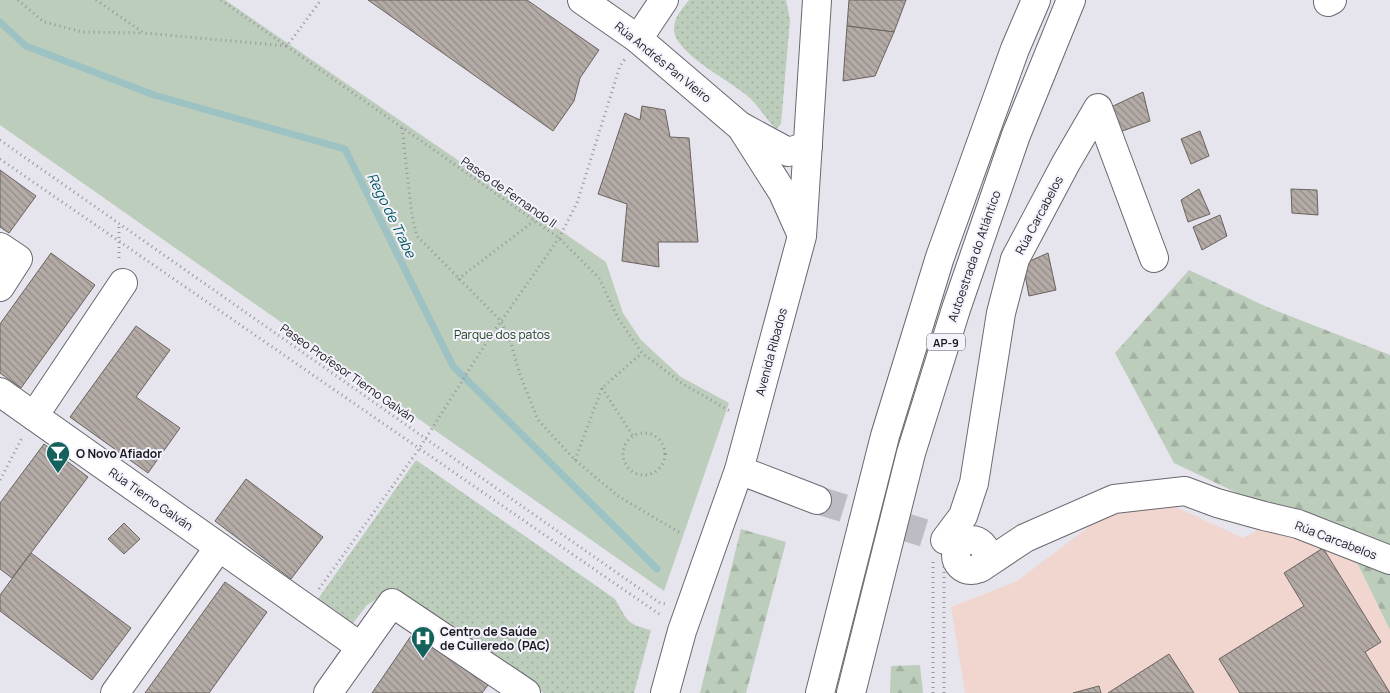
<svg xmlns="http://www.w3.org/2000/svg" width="1390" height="693" font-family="Manrope,sans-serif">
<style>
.education{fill:#f0d6cf}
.grass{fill:url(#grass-dots)}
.forest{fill:url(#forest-firs)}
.park{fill:#bdcdbc}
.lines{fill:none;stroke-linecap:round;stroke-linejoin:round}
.stream{stroke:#9cc2c4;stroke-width:7}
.building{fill:url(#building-back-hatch);stroke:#6b635e}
.minor-tunnel{stroke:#bdbcc4;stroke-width:28;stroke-dasharray:28 14;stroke-linecap:butt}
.minor-casing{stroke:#696870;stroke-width:30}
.motorway-casing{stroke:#696870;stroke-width:30}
.path{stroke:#96959c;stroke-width:3;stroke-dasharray:1 4;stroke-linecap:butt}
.minor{stroke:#fff;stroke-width:28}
.motorway{stroke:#fff;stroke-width:28}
.labels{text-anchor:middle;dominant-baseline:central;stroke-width:4;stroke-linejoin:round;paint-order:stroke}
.shield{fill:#f4f2fc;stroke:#5b5b60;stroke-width:1}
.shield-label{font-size:11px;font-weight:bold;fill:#1a1a1d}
.street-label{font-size:12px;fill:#1a1a1d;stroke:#f4f2fc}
.park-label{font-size:12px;fill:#1f421f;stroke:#f4f2fc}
.poi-label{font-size:12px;font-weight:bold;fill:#1a1a1d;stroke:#f4f2fc;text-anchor:start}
.water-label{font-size:14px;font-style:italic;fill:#00585c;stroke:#f4f2fc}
</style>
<defs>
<pattern id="grass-dots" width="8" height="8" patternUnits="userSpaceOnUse" patternTransform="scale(1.25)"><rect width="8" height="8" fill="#bdcdbc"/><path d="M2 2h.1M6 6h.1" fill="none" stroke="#a2afa1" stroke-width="1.8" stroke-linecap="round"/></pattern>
<pattern id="forest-firs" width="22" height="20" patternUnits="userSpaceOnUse" patternTransform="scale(1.25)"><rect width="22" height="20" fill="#bdcdbc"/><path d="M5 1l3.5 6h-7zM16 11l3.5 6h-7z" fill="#a2afa1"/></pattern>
<pattern id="building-back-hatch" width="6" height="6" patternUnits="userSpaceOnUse" patternTransform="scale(1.25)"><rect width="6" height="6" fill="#b4aba6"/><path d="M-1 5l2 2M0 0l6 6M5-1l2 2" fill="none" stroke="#928a87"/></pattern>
</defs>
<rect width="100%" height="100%" fill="#e6e5ee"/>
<path class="education" d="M1161 500 1243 538 1261 528 1349 546 1390 630V693H965L951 607 1017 581 1110 511Z"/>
<g class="grass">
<path d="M689 0H786L790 20 781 124 776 129C765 118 757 103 745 94 728 80 676 53 674 31 673 18 682 9 689 0Z"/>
<path d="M416 460 615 599C628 621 626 624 651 630L634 693H544L405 596 389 591 367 605 353 623 318 599Z"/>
</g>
<g class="forest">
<path d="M1189 270 1267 307 1390 355V630L1349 546 1174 463 1115 353Z"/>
<path d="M741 529 786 542 746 693H700Z"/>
<path d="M920 665 923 693H890L891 666Z"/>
</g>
<path class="park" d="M0 0H225L606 262 623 313 641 340 681 377 729 403 664 591 0 125Z"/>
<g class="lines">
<path class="stream" d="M0 22 26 46 154 95 345 149 453 366 657 569"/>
</g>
<g class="building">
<path d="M368 0H527L599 50 580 78 574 101 553 131Z"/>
<path d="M849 0H906L894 32 847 26Z"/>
<path d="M847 26 894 32 875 76 843 81Z"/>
<path d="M1143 92 1150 121 1117 133 1111 107Z"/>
<path d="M642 106 665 110 670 137 689 138 698 242H658L659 267 622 261 627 204 598 194 625 113 640 120Z"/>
<path d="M1200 131 1209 156 1191 164 1181 139Z"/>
<path d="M0 170 36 196 9 233 0 227Z"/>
<path d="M1199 189 1210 214 1188 222 1181 200Z"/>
<path d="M1291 189 1317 190 1318 215 1292 213Z"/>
<path d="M1220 215 1227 236 1202 250 1193 227Z"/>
<path d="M51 253 95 285 21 388 0 373V324Z"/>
<path d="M1048 253 1056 290 1029 296 1023 264Z"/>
<path d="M136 326 170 350 136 397 180 428 148 473 70 417Z"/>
<path d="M44 444 88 477 12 578 0 569V503Z"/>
<path d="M246 479 323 537 291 579 215 521Z"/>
<path d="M124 523 140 539 124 554 108 539Z"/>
<path d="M1323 548 1381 642 1365 652 1390 693H1240L1219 659 1304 606 1284 573Z"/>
<path d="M31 553 131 628 92 680 0 611V595Z"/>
<path d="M225 582 267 612 209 693H145Z"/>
<path d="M413 633 488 685 482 693H372Z"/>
<path d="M1169 654 1194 693H1108Z"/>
<path d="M1099 686 1101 693H1073Z"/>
</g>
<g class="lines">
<path class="minor-tunnel" d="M817 500 934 536"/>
<g class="minor-casing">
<g id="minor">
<path d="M582 0 638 39 741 127 783 193 800 231"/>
<path d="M1328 2 1332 0"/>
<path d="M638 39 664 0"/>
<path d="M742 127 788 152 808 146"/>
<path d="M0 247 18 259 0 287"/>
<path d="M0 392 219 547"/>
<path d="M34 416 123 283"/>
<path d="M739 470 817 500"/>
<circle cx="971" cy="555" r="15"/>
<path d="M945 540 963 516 974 483 1001 313 1015 259 1066 163 1098 108 1154 258"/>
<path d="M980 568 1025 538 1114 499 1185 491 1217 503 1264 516 1298 524 1390 560"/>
<path d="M115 693 219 547 361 647"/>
<path d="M328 693 392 603 526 693"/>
<path d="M665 693 682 631 739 470 802 236 817 0"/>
</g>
</g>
<g class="motorway-casing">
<g id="motorway">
<path d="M820 693 885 436 940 257 1015 49 1036 0"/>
<path d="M851 693 911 453 956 309 1016 135 1071 0"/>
</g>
</g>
<g class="path">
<path d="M18 0 44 22 82 32 142 33"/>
<path d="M96 0 144 33 287 46 321 0"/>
<path d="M221 0 559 238 599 278 618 318 642 353 683 384 730 411"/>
<path d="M402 128 412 216 417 236 501 321 510 340 520 375 538 420 575 460 618 496 682 534"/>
<path d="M0 140 660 603 666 604"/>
<path d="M0 159 662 616"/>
<path d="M119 258V224"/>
<path d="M458 279 534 221"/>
<path d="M602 388 633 436"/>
<circle cx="644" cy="454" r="21"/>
<path d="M575 460 602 388 642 353"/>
<path d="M0 480 22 438"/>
<path d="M319 589 419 449 488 340 559 238 577 203 620 66 625 59"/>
<path d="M933 693V561"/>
<path d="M944 693V564"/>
</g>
<use href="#minor" class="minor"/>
<use href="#motorway" class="motorway"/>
</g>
<defs>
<g id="bar-pin" transform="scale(1.25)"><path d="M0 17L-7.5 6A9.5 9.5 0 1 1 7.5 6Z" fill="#15625c" stroke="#f4f2fc"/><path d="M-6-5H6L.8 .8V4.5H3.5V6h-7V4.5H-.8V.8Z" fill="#fff"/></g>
<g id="hospital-pin" transform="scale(1.25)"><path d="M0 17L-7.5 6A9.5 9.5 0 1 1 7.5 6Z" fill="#15625c" stroke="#f4f2fc"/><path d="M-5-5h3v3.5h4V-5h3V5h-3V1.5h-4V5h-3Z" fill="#fff"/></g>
</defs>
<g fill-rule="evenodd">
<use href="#bar-pin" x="58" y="453"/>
<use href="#hospital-pin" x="423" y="638"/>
</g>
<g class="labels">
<rect class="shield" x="927" y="333.5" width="38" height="17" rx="4"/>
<g class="shield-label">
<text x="946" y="342">AP-9</text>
</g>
<g class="street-label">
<text transform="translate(663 62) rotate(39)">Rúa Andrés Pan Vieiro</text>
<text transform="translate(509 192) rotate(35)">Paseo de Fernando II</text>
<text transform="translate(1039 215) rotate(-62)">Rúa Carcabelos</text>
<text transform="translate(974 256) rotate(-71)">Autoestrada do Atlántico</text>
<text transform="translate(771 352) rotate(-75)">Avenida Ribados</text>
<text transform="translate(348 373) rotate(35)">Paseo Profesor Tierno Galván</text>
<text transform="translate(151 499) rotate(35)">Rúa Tierno Galván</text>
<text transform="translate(1336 540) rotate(21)">Rúa Carcabelos</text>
</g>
<g class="park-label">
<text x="502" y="334">Parque dos patos</text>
</g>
<g class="poi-label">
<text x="76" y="453">O Novo Afiador</text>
<text x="440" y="631">Centro de Saúde<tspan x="440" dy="14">de Culleredo (PAC)</tspan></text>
</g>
<g class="water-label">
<text transform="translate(392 215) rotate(64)">Rego de Trabe</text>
</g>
</g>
</svg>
